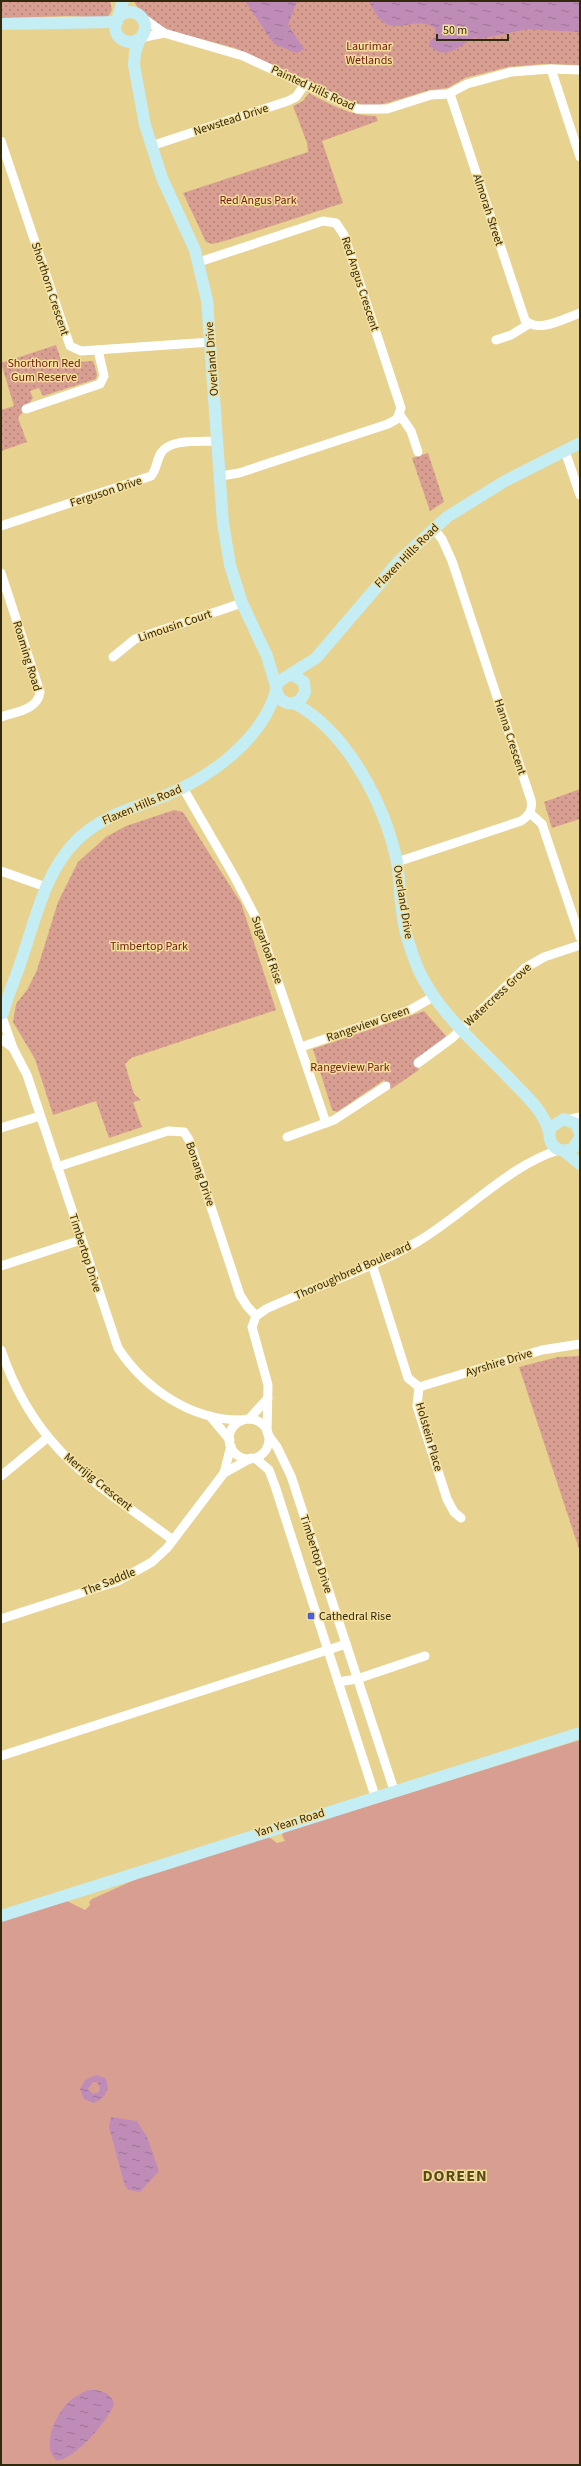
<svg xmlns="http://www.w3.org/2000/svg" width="581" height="2466" font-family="'Source Sans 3',sans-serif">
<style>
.grass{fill:#d99e92}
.park{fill:url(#park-dots)}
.water{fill:url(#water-ripples);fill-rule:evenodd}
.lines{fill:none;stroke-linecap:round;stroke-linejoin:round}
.street{stroke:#fff;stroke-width:9}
.secondary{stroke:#c4edf4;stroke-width:12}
.poi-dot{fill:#4c5fd4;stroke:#f5df9c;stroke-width:1.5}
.labels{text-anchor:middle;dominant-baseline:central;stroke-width:3;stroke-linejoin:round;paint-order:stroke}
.park-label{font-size:12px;fill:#702012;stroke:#f5df9c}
.street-label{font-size:12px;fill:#31290d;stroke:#f5df9c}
.poi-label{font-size:12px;fill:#31290d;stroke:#f5df9c;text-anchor:start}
.district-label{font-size:16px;font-weight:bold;letter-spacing:1px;fill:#5a4b18;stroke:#f5df9c}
</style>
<defs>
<pattern id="park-dots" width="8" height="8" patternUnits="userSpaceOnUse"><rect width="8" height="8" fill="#d99e92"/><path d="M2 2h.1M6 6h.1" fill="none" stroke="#b18176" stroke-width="1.8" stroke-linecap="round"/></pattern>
<pattern id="water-ripples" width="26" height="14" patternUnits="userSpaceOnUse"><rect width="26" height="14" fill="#bf8cb7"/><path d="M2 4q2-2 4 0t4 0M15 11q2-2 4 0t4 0" fill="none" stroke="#9c7293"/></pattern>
</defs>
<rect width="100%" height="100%" fill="#e8d290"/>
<path class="grass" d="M580 1740V2465H1V1921L67 1901 85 1910 90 1905 89 1902 92 1899 141 1877 269 1837 277 1843 285 1841 282 1835 284 1832Z"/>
<g class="park">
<path d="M1 1H110L112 10 107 18 69 16 1 18Z"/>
<path d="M134 1H580V65L543 64 508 67 465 78 448 88 430 90 380 105H362L344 100 312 82 235 48 156 27 141 14Z"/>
<path d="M309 93C331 105 351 116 376 116L378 121 322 141 343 203 228 240 212 244 206 242 183 193 308 152 307 143 293 106 303 101Z"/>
<path d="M56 345 62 363 93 361 97 374 96 379 43 396 39 388 30 391 33 398 18 418 27 442 1 451V410L14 406 1 363Z"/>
<path d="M428 453 444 502 430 511 412 458Z"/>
<path d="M580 789V819L552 828 544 802Z"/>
<path d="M174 810 183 812 241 903 276 1010 131 1058 125 1064 134 1094 141 1100 133 1102 142 1127 109 1138 96 1101 53 1115 35 1059 13 1022 16 1004 27 990 37 970 58 902 78 862 106 837 126 826Z"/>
<path d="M424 1011 447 1037 414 1060 419 1070 391 1089 384 1080 337 1112 332 1110 313 1049Z"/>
<path d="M580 1356V1552L519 1367 558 1357Z"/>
</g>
<g class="water">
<path d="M245 1H297L288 25 304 49 297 53 274 44Z"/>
<path d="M369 1H580V32L528 29 479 39 476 37C460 44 447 63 429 45L430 41 436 36 435 28C408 11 390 48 369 1Z"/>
<path d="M96 2075 105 2078C112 2089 104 2100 93 2103L84 2099 80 2089 85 2080ZM93 2082H97L100 2087 99 2092 93 2094 88 2089Z"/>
<path d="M111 2117 137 2121 147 2137 159 2171 140 2192 129 2190 125 2186 109 2127Z"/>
<path d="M88 2390C100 2390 109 2391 114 2403 112 2417 71 2464 56 2460 42 2446 54 2419 65 2406 71 2398 80 2394 88 2390Z"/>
</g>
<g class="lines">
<g class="street">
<path d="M140 16 164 33 243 56 357 109H387L431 95 448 94 467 84 511 72 551 69 580 70"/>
<path d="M140 38 164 33"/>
<path d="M551 69 580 157"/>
<path d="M450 94 525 320C538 334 565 318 580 313"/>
<path d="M1 141 70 346 81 351 211 342"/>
<path d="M151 146 288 101 296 97 305 84"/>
<path d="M199 262 323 221 336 223 344 235 401 408 397 419 388 424 239 473 221 476"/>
<path d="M496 340 511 335 529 324"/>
<path d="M26 409 100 384 104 376 98 350"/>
<path d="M400 415 411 431 418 452"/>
<path d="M565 451 580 495"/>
<path d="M1 526 151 476C157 469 156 461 161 453 170 438 202 442 218 441"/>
<path d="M1 573 40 692C38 710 15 712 1 717"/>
<path d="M113 657 135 639 242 603"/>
<path d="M183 788 234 876 257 920 326 1123"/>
<path d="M530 813 542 824 580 937"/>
<path d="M397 862 521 821C529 816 533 810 531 800L452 561 442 539 434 529"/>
<path d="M1 871 46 887"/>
<path d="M2 1017 13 1048 27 1075 118 1348C145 1389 192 1421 243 1420"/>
<path d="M1 1039 13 1048"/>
<path d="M301 1047 410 1010 433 997"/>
<path d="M418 1063 452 1038 525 968 544 957 580 945"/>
<path d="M567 1120 580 1117"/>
<path d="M1 1128 40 1116"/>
<path d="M287 1137 334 1120 386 1086"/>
<path d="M57 1167 168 1131 184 1132 189 1140 240 1295 247 1306 256 1316"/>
<path d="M372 1264 408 1378 419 1387 417 1406 447 1499 454 1512 461 1518"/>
<path d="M1 1266 81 1240"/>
<path d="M1 1350C35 1450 93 1481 173 1540"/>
<path d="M419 1387 542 1350 580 1344"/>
<path d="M210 1416 230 1440"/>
<path d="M249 1419 268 1398"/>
<circle cx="249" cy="1439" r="20"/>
<path d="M267 1432 268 1385 252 1327 256 1316 266 1309C316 1286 369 1270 417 1242 462 1216 510 1164 559 1150"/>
<path d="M268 1435 277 1447 291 1476 394 1790"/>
<path d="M255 1458 269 1470 275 1486 375 1796"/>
<path d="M224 1473 251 1458"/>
<path d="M1 1476 47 1438"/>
<path d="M1 1619 118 1581 152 1562 167 1548 224 1473 231 1446"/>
<path d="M338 1682 357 1679 425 1656"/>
<path d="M1 1756 346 1644"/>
</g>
<g class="secondary">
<circle cx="130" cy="27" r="15"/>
<path d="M117 20 123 1"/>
<path d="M1 24 117 22"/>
<path d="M140 39 135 52 134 65 145 125 162 178 195 250 207 300 223 523 230 565 242 603 267 656 276 686"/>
<path d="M292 674 304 682 305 692C297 713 270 702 278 682L316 658 399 561 447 517 505 481 580 443"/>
<path d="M294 703C347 731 385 805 397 862 400 878 399 894 402 910 404 931 411 952 419 971 439 1013 476 1044 508 1077 524 1094 543 1109 549 1132"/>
<path d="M3 1013C7 996 15 980 20 964 35 922 44 873 76 841 102 815 135 808 167 795 212 776 262 739 276 691"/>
<path d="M580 1133 576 1124 564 1119 551 1127C545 1143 558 1156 573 1148L580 1138"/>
<path d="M564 1151 580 1164"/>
<path d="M1 1916 580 1733"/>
</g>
</g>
<rect class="poi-dot" x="307" y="1612" width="8" height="8" rx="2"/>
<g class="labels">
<g class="park-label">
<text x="369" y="46">Laurimar<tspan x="369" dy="14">Wetlands</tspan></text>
<text x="258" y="200">Red Angus Park</text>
<text x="44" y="363">Shorthorn Red<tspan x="44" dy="14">Gum Reserve</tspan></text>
<text x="149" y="946">Timbertop Park</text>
<text x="350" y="1067">Rangeview Park</text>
</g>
<g class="street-label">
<text transform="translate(313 88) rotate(25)">Painted Hills Road</text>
<text transform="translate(231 120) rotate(-18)">Newstead Drive</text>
<text transform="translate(488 210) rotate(72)">Almorah Street</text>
<text transform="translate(360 284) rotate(72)">Red Angus Crescent</text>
<text transform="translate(50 289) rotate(72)">Shorthorn Crescent</text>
<text transform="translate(212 359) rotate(-94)">Overland Drive</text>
<text transform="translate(106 492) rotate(-18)">Ferguson Drive</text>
<text transform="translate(407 556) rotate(-45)">Flaxen Hills Road</text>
<text transform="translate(175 626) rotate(-19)">Limousin Court</text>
<text transform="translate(27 656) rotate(73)">Roaming Road</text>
<text transform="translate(510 737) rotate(72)">Hanna Crescent</text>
<text transform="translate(142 805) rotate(-23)">Flaxen Hills Road</text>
<text transform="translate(403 902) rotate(81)">Overland Drive</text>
<text transform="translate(267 950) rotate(70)">Sugarloaf Rise</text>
<text transform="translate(498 995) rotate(-43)">Watercress Grove</text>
<text transform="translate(368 1024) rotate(-19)">Rangeview Green</text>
<text transform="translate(200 1174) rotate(71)">Bonang Drive</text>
<text transform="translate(85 1253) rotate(72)">Timbertop Drive</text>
<text transform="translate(353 1271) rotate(-24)">Thoroughbred Boulevard</text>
<text transform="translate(499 1363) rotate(-17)">Ayrshire Drive</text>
<text transform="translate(429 1437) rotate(74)">Holstein Place</text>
<text transform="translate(98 1482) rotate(39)">Merrijig Crescent</text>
<text transform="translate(316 1554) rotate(72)">Timbertop Drive</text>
<text transform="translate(109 1582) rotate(-22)">The Saddle</text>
<text transform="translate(290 1823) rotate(-17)">Yan Yean Road</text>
</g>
<g class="poi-label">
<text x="319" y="1616">Cathedral Rise</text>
</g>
<g class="district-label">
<text x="455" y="2176">DOREEN</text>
</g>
</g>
<rect width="581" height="2466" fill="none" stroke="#31290d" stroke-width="4"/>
<path d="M437 34v6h71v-6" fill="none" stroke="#31290d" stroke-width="2"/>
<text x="443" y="34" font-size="12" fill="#31290d" stroke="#f5df9c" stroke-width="3" paint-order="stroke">50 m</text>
</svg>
